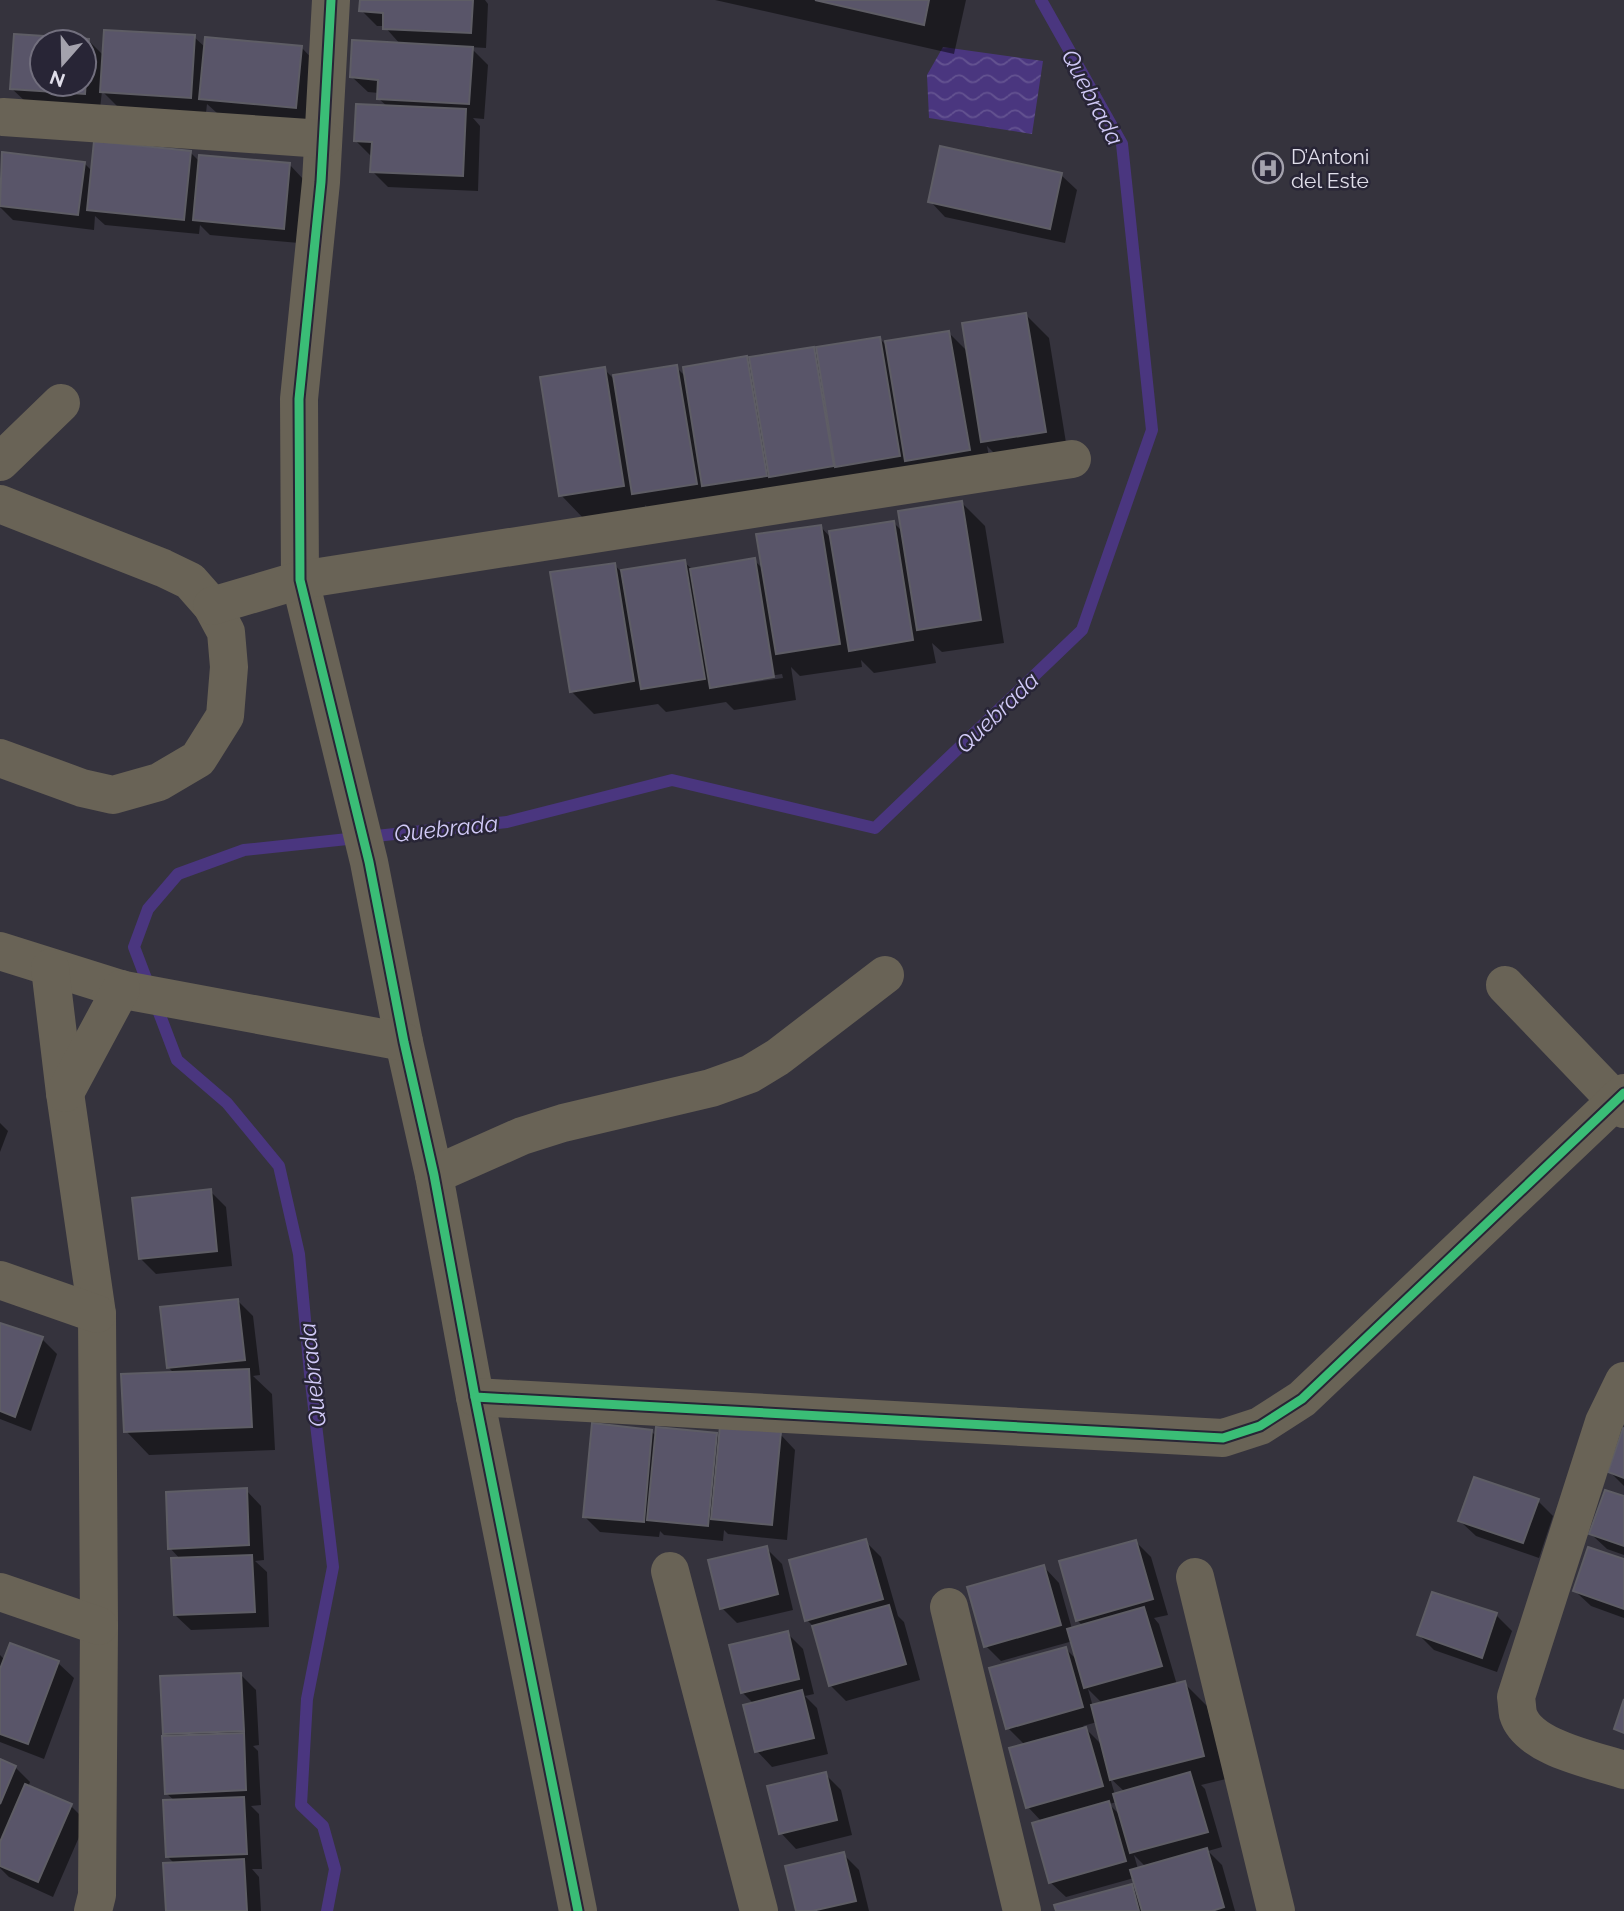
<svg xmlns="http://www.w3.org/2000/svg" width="1624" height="1911" font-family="Raleway,sans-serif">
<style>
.water{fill:url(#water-waves)}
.shadow{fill:#0007;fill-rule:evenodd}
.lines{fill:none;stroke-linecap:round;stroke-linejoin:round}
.stream{stroke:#4a367f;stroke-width:12}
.building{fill:#595569;stroke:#5e5d65;stroke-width:2;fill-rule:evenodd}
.minor{stroke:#696356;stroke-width:38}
.cycleway-casing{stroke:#282536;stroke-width:13}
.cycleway{stroke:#3abd76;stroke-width:9}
.labels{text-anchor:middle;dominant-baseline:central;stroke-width:5;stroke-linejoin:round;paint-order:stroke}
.poi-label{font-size:21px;fill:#e0deea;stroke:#282536;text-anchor:start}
.water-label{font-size:23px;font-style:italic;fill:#d1caf7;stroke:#282536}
</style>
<defs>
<pattern id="water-waves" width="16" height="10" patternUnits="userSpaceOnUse" patternTransform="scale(1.75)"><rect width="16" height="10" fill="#4a367f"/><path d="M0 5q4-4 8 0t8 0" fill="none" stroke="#645391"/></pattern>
</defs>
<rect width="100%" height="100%" fill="#35333d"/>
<path class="water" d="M943 47 1043 61 1032 134 929 118 927 75Z"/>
<g class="shadow">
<path d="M362 0H485L488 4 486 48 470 47 488 65 484 119 473 118 480 126 478 191 388 187 372 171 371 156 356 141 388 107 379 99V93L368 92 352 77 401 45 384 26H377L361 10Z"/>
<path d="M715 0H966L954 54Z"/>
<path d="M15 36 88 40 104 56 194 37 206 48H302L317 64 311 123 217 113 207 104 206 113 118 107 102 91 100 109 27 103 11 88ZM42 42H84V84H42Z"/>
<path d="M191 153 200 162 289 164 304 180 299 243 210 235 200 225 199 234 105 225 95 216 94 230 13 220 0 207 4 154 85 164 93 172Z"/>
<path d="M1061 175 1077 190 1065 243 945 217 930 201Z"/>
<path d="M1026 315 1049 338 1068 455 1006 465 987 446 992 473 657 517 645 505 646 509 584 519 561 495 604 369 615 380 676 367 686 377 747 358 752 364 813 349 819 355 880 339 888 347 949 333 969 353Z"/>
<path d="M962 503 985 526 1004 643 942 652 932 643 936 663 874 673 861 660 862 667 800 676 791 667 796 700 734 710 726 702 666 712 658 704 594 714 571 691 614 564 621 572 684 562 693 570 754 560 763 569 820 526 832 539 893 522 903 532ZM782 674 783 678 728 686V683Z"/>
<path d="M0 1123 8 1131 0 1152Z"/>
<path d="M210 1191 226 1207 232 1266 156 1274 140 1258Z"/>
<path d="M238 1301 253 1316 260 1375 253 1376 272 1394 275 1450 149 1455 126 1431 175 1374 169 1368Z"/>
<path d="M0 1325 42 1339 57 1354 31 1431 0 1419Z"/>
<path d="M651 1431 657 1437 716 1435 720 1439 780 1434 795 1450 787 1540 728 1534 724 1530 723 1541 664 1535 660 1531 659 1537 600 1532 584 1516Z"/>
<path d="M1624 1431V1486L1610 1472Z"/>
<path d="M246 1490 261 1506 264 1560 255 1561 267 1572 269 1627 191 1630 175 1615 181 1560 170 1548Z"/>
<path d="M1624 1498V1555L1607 1549 1591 1534Z"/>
<path d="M1538 1501 1553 1516 1539 1558 1476 1536 1460 1521Z"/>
<path d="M865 1541 881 1557 898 1616 904 1622 920 1680 846 1701 830 1685 814 1627 807 1620Z"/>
<path d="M1135 1541 1151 1557 1168 1615 1154 1618 1159 1624 1177 1685 1184 1683 1207 1706 1226 1779 1201 1785 1205 1789 1222 1847 1208 1851 1222 1865 1235 1911H1058L1131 1886 1139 1893 1134 1878 1066 1897 1050 1882 1042 1822 1028 1807 1025 1745 1008 1728 1066 1649 1079 1662 1073 1641 1001 1661 986 1646 1044 1567 1059 1583 1072 1629 1083 1626 1077 1620ZM1088 1689 1103 1704 1093 1707ZM1097 1722 1104 1747 1083 1726ZM1110 1778 1125 1792 1115 1795ZM1117 1802 1122 1817 1109 1804ZM1134 1855 1146 1867 1138 1869Z"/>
<path d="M766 1548 782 1564 793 1610 737 1623 722 1608Z"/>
<path d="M1624 1561V1618L1591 1606 1575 1591Z"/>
<path d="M1496 1615 1512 1631 1497 1672 1434 1650 1419 1635Z"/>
<path d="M787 1633 803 1649 814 1694 805 1696 817 1708 828 1754 772 1767 757 1751 754 1704 742 1692Z"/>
<path d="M0 1655 5 1660 58 1663 74 1678 44 1759 0 1742Z"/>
<path d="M241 1675 256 1690 259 1745 253 1746 258 1751 261 1805 251 1806 259 1814 262 1869H252L259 1877 261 1911H167L175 1864 168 1857 175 1801 167 1794 169 1738 165 1733Z"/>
<path d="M0 1761 15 1767 30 1782 28 1787 71 1806 86 1821 53 1897 9 1877 0 1868Z"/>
<path d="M825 1774 841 1790 852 1835 796 1849 781 1833Z"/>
<path d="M843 1854 859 1870 869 1911H798Z"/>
</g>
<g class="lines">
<path class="stream" d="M327 1911 335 1869 323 1826 301 1805 307 1699 333 1567 310 1374 299 1254 279 1166 227 1103 177 1060 134 947 148 909 178 874 244 850 507 822 672 780 875 828 1082 630 1152 430 1122 144 1041 0"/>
</g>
<g class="building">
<path d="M360 0H473L471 33 383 29V13L359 11Z"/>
<path d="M815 0H929L924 25Z"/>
<path d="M104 30 195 35 191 98 100 92Z"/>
<path d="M14 34 89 39 85 94 10 89ZM42 42H84V84H42Z"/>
<path d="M205 37 302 46 296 108 199 99Z"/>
<path d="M352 40 473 47 469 104 377 99 378 80 350 77Z"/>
<path d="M356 104 466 109 463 176 370 172 372 142 354 141Z"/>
<path d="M94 141 191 151 184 220 87 210Z"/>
<path d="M940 146 1062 173 1050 229 928 202Z"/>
<path d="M2 152 85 162 78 215 0 206Z"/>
<path d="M199 155 290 163 284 229 193 220Z"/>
<path d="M1026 313 1046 432 981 442 962 323Z"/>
<path d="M949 331 970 450 905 461 885 341Z"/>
<path d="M880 337 900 456 835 467 816 347Z"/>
<path d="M814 347 834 466 769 477 749 357Z"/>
<path d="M747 356 767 476 702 486 683 367Z"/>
<path d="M677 365 697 484 632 494 613 375Z"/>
<path d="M605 367 624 486 559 496 540 377Z"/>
<path d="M962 501 981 620 917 630 898 511Z"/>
<path d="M894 521 913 640 849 651 829 531Z"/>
<path d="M821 525 840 644 776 654 756 534Z"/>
<path d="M755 558 774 677 710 688 690 569Z"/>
<path d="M685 560 705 679 641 689 621 570Z"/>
<path d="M615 563 634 681 570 692 550 572Z"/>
<path d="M211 1189 217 1251 139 1259 132 1198Z"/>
<path d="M238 1299 245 1360 167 1368 160 1307Z"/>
<path d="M0 1323 43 1337 15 1417 0 1411Z"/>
<path d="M249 1369 252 1427 124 1432 121 1374Z"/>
<path d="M592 1423 652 1430 644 1522 583 1517Z"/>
<path d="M720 1426 781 1432 772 1525 711 1519Z"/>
<path d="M656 1427 717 1433 708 1526 647 1520Z"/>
<path d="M1623 1428 1624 1429V1478L1608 1472Z"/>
<path d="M1474 1477 1539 1499 1523 1543 1458 1521Z"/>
<path d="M247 1488 249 1545 168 1549 166 1492Z"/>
<path d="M1605 1490 1624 1496V1546L1589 1534Z"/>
<path d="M866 1539 883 1599 805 1621 789 1560Z"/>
<path d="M1136 1540 1153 1599 1076 1621 1059 1561Z"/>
<path d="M767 1546 778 1594 720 1609 708 1560Z"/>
<path d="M1588 1547 1624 1559V1609L1573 1591Z"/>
<path d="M252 1555 255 1612 174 1615 171 1558Z"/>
<path d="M1044 1565 1061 1625 984 1647 967 1587Z"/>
<path d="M1432 1592 1497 1613 1482 1658 1417 1635Z"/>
<path d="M889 1605 906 1664 829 1686 812 1626Z"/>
<path d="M1144 1607 1162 1666 1084 1688 1067 1629Z"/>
<path d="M788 1631 799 1679 741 1693 729 1645Z"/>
<path d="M10 1643 59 1661 28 1744 0 1734V1669Z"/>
<path d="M1066 1647 1083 1707 1006 1729 989 1668Z"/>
<path d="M241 1673 244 1731 163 1734 160 1676Z"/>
<path d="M1185 1681 1204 1756 1110 1780 1091 1705Z"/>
<path d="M802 1690 814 1738 755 1752 743 1705Z"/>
<path d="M1624 1699V1733L1614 1729Z"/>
<path d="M1086 1727 1103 1786 1026 1808 1009 1748Z"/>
<path d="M244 1733 246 1790 165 1794 162 1736Z"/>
<path d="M0 1759 16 1766 0 1804Z"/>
<path d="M826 1772 837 1820 779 1834 767 1786Z"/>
<path d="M1190 1772 1208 1832 1130 1853 1113 1794Z"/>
<path d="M25 1784 72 1804 38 1882 0 1866V1842Z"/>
<path d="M244 1797 247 1854 166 1857 163 1800Z"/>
<path d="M1109 1801 1126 1861 1049 1883 1032 1823Z"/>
<path d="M1207 1848 1224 1907 1212 1911H1142L1130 1870Z"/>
<path d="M844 1852 856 1901 812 1911H796L785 1866Z"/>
<path d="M244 1859 247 1911H166L163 1863Z"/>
<path d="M1132 1884 1139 1911H1056L1054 1905Z"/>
</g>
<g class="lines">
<g class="minor">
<path d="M331 0 321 182 299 399 300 580 369 862 404 1042 434 1175 475 1397 578 1911"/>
<path d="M3 117 323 139"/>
<path d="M0 462 61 403"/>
<path d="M0 504 163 568 190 581 212 606 226 632 229 667 225 716 198 759 159 782 113 795 82 788 0 758"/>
<path d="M212 606 300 580 1072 459"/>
<path d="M0 951 124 990 404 1042"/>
<path d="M50 968 65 1093 97 1314 99 1626 97 1895 93 1911"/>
<path d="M1505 985 1624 1109"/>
<path d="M65 1093 121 989"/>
<path d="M434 1175 522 1136 563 1123 711 1088 750 1074 778 1057 885 975"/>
<path d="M0 1280 97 1314"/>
<path d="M1624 1381 1604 1422 1516 1697C1517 1703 1517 1709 1518 1714 1528 1748 1594 1760 1624 1770"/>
<path d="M475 1397 1223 1438 1260 1426 1302 1399 1624 1093"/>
<path d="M670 1571 759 1911"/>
<path d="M1195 1577 1276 1911"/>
<path d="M0 1592 99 1626"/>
<path d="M949 1607 1022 1911"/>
</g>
<g class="cycleway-casing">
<g id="cycleway">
<path d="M331 0 321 182 299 399 300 580 369 862 404 1042 434 1175 475 1397 578 1911"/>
<path d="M475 1397 1223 1438 1260 1426 1302 1399 1624 1093"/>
</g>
</g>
<use href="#cycleway" class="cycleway"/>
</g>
<defs>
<g id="hospital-ring" transform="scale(1.575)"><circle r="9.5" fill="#282536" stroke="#a4a2ad" stroke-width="1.5"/><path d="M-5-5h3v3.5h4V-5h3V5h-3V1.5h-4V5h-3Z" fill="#a4a2ad"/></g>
</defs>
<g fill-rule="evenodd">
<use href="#hospital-ring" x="1268" y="168"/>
</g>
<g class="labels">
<g class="poi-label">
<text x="1291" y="156">D’Antoni<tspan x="1291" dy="24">del Este</tspan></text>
</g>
<g class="water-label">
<text transform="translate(1093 97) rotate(62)">Quebrada</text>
<text transform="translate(997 712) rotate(-44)">Quebrada</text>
<text transform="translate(446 828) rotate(-6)">Quebrada</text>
<text transform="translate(312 1375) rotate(-96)">Quebrada</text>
</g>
</g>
<g transform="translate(63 63) rotate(200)"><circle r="33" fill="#282536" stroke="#726f7e" stroke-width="2"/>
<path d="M0-5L12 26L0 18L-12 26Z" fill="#a4a2ad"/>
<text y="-10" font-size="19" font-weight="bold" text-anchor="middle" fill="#e0deea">N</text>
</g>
</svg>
